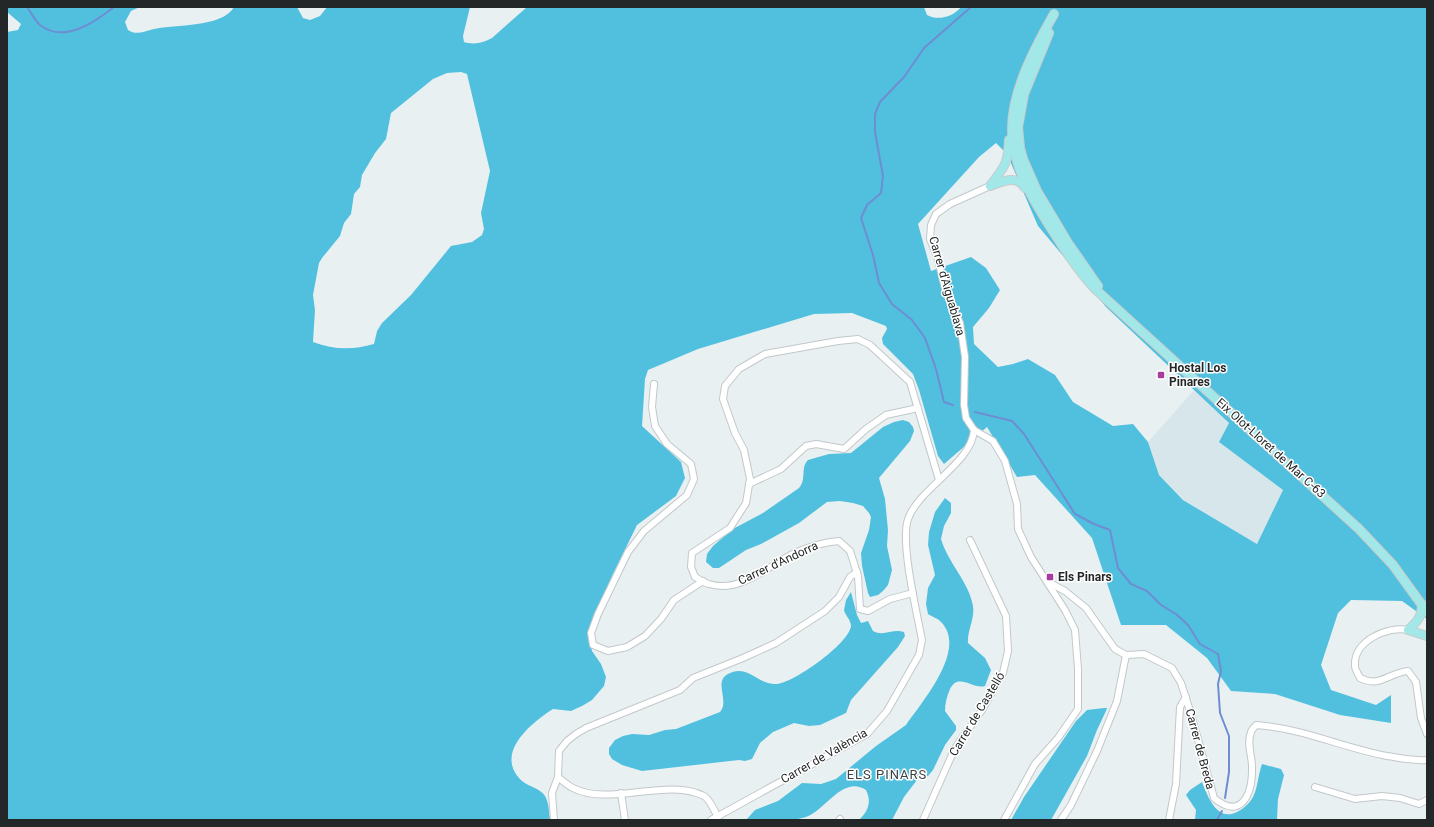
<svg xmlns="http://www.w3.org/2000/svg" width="1434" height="827" font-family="Roboto,sans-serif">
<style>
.built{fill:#d7e6eb}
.forest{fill:#51c0df;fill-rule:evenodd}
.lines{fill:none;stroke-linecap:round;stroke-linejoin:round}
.stream{stroke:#6e8ed2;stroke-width:2}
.minor-casing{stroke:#c2c8ca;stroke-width:8}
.major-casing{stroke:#cacbcb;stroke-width:10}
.minor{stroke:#fff;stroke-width:6}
.major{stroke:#a2e8e9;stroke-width:8}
.poi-dot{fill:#a93d9d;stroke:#fff;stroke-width:1.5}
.labels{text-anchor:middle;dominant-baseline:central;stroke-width:3;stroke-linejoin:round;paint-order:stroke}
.street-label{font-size:12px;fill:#242727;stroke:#fff}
.poi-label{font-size:12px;font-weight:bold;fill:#242727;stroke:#fff;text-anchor:start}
.neighbourhood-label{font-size:13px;letter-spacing:1px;fill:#3d4345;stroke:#fff}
</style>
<rect width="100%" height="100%" fill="#e9f0f2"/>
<path class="built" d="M1195 389 1229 423 1219 442 1283 490 1257 544 1184 500 1159 475 1148 442Z"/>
<g class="forest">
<path d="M7 7H140L131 11 125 22 128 30C137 36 144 31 154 29 175 24 222 28 234 7H297L303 18 310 20 320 16 327 7H470L463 36 464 42C474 45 483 43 492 38L527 7H924L927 15C938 21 953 17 961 7H1427V619L1402 601 1351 600 1338 613 1321 665 1331 690 1376 705 1391 695V723L1340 715 1275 694 1231 691 1207 658 1166 625H1121L1092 538 1035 475 1017 477 987 427 944 464 938 456 919 390 913 374 883 344 882 338 887 329 886 326 852 313 814 314 698 349 648 370 645 379 642 426 681 462 685 478 676 496 637 525 612 576 589 636 592 651 601 664 606 677 604 686 592 700 582 706 571 711 553 709C531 723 493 754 522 781 529 787 540 788 545 796 549 803 549 812 550 820H7V32L18 30 21 24 7 12ZM461 72 467 74 490 171 481 213 484 229 482 235 472 242 451 246 411 295 382 323 377 331 374 344C353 350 334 350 313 342L315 310 313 295 319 263 322 258 340 236 344 223 351 214 354 194 360 187 362 175 375 153 386 139 391 113 433 79 447 73ZM996 143 1007 154 1038 226 1106 307 1229 423 1219 442 1283 490 1257 544 1183 500 1159 475 1148 442 1133 424 1113 426 1073 402 1055 375 1028 359 1013 364 998 367 974 344 973 327 989 308 1000 290 986 268 971 257 931 271 918 224 979 157Z"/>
<path d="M903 420 909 422 913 427 914 431 910 441 879 478 885 499 888 530 887 546 892 570 888 585 883 591 878 595 870 597 868 593 862 566 861 553 869 530 871 517 869 513 863 506 853 503 840 501 827 502 799 523 761 544 746 550 719 568H713L706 562 707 554 713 546 733 529 763 513 799 488C807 479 800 468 808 460L829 454 851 453 883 427 894 422Z"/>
<path d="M945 498 951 503V513L944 526 941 539C948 563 969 582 973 606 975 619 967 631 968 643L985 658 991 670 985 686C973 690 959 672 950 689 947 696 945 703 945 711L956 726V730L945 745 933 770 928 776 917 780 904 797 892 820H859C868 811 872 802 866 790 845 776 828 805 812 814 796 824 764 820 746 820L755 810 778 801 802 783 821 784 836 779 876 746 906 725C922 702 968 649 941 622 938 618 932 617 928 614L926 604 928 588 935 575 928 545 929 532 935 512Z"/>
<path d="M851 592 857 615 861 623 868 621 873 631C884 637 893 628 904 632L905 636 898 647 851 700 846 713 820 725 809 726 794 723 773 732 760 743 752 759 745 761 739 760 642 771 622 765 612 759 609 754V748L615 740 623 736 632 734 649 735 665 730 676 729 720 712C730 701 713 682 728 674 747 663 758 685 776 684 792 684 849 644 851 626 851 620 845 615 844 610L846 600Z"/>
<path d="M1104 708H1107L1106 711 1097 730 1087 756 1051 820H1011L1024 797 1076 721 1087 710Z"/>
<path d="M1262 764 1281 769 1284 775 1278 799 1277 820H1195L1196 810 1186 795 1190 790 1202 782C1208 797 1217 822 1237 812 1243 809 1249 804 1253 797 1258 787 1258 775 1262 764Z"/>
</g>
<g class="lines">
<g class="stream">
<path d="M27 7C31 12 35 21 40 25 64 44 95 22 114 7"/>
<path d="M953 405 944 402 936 369 925 338 912 320 892 304 879 283 873 255 861 218 867 205 881 193 883 176 875 132V114L880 102 904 77 924 48 971 7"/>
<path d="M975 412 1012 421 1024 434 1075 514 1094 524 1110 530 1118 568 1131 584 1147 591 1161 605 1176 614 1188 625 1200 644 1218 654 1221 671 1218 684 1220 713 1229 736V772L1225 798"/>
<path d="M1217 820 1222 811"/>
</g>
<g class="minor-casing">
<g id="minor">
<path d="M990 186 950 204 936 214 931 225 930 239 937 256 946 292 960 323 965 357 964 405 966 418 974 430 993 441 1005 461 1017 504 1018 529 1031 557 1065 610 1075 630 1078 669V709L1058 738 1035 764 1004 820"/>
<path d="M654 384 652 407 655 426 667 444 691 464 694 479 687 495 644 531 628 552 598 614 591 633 593 645 608 651 627 647 645 636 661 619 674 600 703 581"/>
<path d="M749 484 781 469 806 446 816 444 844 449 866 429 886 415 918 408"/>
<path d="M1048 582 1065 591 1086 608 1115 649 1126 655 1144 654 1172 668 1181 683 1191 714 1214 798C1240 820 1252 796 1252 770 1253 757 1246 745 1251 732 1251 730 1255 727 1256 725 1301 728 1344 748 1387 756 1401 758 1414 761 1427 760"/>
<path d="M913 593 890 599 868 611 860 609 858 576 850 551 839 541C824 542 811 546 797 552 769 564 742 594 709 584 704 583 699 579 695 577L691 567 692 553 730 528 746 503 750 479 744 450 735 433 723 399 725 386 739 369 765 354 838 341 858 339 870 345 910 382 939 480"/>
<path d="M1408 630C1387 626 1353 641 1355 666 1355 670 1359 675 1360 678 1380 688 1388 673 1408 671L1416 682 1421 718 1427 734"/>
<path d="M1315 787 1355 799 1382 796 1400 798 1419 804 1427 800"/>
<path d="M621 793 625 820"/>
<path d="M718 817C714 811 710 799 704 796 668 777 609 807 573 788 567 785 563 781 558 777L559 751 567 741 576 734 586 728 680 690 693 678 743 658 776 643 825 611 839 597 850 577 857 572"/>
<path d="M554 820 552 793 558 777"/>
<path d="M711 820 867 734 887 711 919 655 922 640C917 613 900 543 908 519 919 488 972 463 974 430"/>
<path d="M839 820 840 819"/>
<path d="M923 820 955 748 982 710 1003 673 1008 651 1006 616 970 540"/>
<path d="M1061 820 1071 805 1097 751 1117 701 1126 655"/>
<path d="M1169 820 1176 784 1180 707 1186 697"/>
</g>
</g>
<g class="major-casing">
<g id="major">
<path d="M1054 14C1033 51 1004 104 1014 148 1019 176 1034 201 1049 225 1063 247 1077 270 1095 289L1359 529 1393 565 1427 612"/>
<path d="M1049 33 1024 94 1018 127 1020 148 1023 159 1037 191 1068 243 1098 286"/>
<path d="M990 186C1002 182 1017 174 1025 188"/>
<path d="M990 186C1004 167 1008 165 1009 140"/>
<path d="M1422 604C1422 617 1417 622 1408 630L1427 636"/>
</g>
</g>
<use href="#minor" class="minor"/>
<use href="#major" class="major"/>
</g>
<g class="poi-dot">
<rect x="1157" y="371" width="8" height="8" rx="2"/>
<rect x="1046" y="573" width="8" height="8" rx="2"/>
</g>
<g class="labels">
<g class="street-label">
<text transform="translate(947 286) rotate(74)">Carrer d'Aiguablava</text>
<text transform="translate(1271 448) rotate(42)">Eix Olot-Lloret de Mar C-63</text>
<text transform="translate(778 563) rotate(-25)">Carrer d'Andorra</text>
<text transform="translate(977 714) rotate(-59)">Carrer de Castelló</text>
<text transform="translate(1200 749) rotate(75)">Carrer de Breda</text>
<text transform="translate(824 756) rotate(-30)">Carrer de València</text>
</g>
<g class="poi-label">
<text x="1169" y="368">Hostal Los<tspan x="1169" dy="14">Pinares</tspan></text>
<text x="1058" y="577">Els Pinars</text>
</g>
<g class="neighbourhood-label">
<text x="887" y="774">ELS PINARS</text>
</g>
</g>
<rect width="1434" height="827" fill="none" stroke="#242727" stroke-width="16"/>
</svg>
